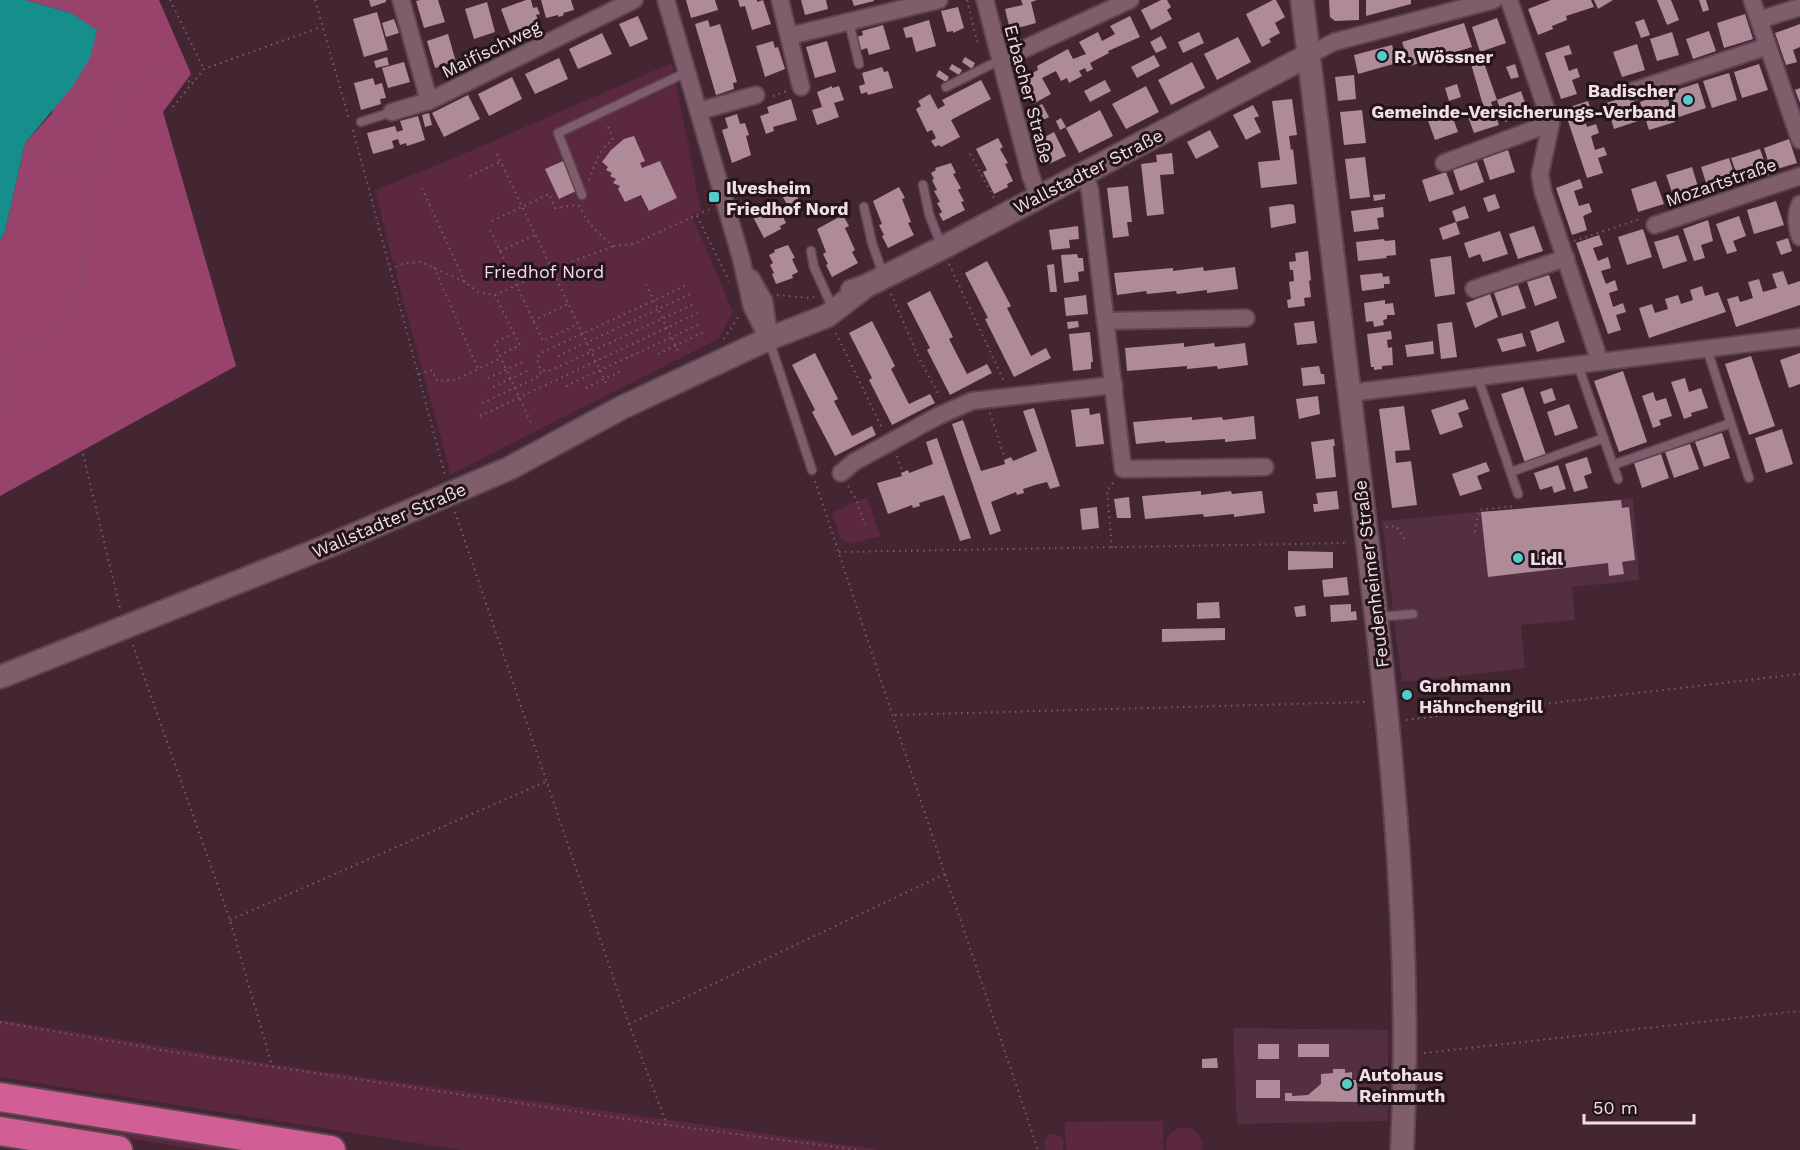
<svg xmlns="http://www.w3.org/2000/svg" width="1800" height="1150" font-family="'Work Sans',sans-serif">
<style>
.built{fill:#542f40}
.green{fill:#5b2840}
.forest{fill:#97436b}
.water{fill:#168f8c}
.building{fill:#af8a99}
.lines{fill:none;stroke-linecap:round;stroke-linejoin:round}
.lane-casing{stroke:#5d4450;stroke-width:11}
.street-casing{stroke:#5d4450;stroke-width:20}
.secondary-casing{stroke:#5d4450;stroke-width:26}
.highway-casing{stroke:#5d4450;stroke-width:32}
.path{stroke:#795e69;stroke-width:2;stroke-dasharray:1.5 4.5;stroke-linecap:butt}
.lane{stroke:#7f5d6b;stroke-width:8}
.street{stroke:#7f5d6b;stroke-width:16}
.secondary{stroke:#7f5d6b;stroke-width:22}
.highway{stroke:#d15f96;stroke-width:28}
.poi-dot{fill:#53cdc9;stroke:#22141a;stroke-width:2}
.labels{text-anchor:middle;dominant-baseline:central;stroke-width:6;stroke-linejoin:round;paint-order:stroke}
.street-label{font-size:18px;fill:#f2dee6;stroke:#22141a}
.poi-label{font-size:18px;font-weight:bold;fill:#f2dee6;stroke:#22141a;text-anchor:start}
.park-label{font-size:18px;fill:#f4dce5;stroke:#22141a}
</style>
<rect width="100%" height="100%" fill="#442633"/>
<g class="built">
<path d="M1633 498 1639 580 1572 587 1575 620 1521 625 1525 668 1402 682 1382 521Z"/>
<path d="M1233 1028 1388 1030V1121L1237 1124Z"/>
</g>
<g class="green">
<path d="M672 63 701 211 692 216 733 312 718 339 451 474 396 274 398 273 396 261 393 262 375 190 452 159Z"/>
<path d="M867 497 880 536 851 544 841 539 832 513Z"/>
<path d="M0 1020 277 1065 881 1150H461L0 1077Z"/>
<path d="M0 1111 238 1150H204L175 1146 0 1116Z"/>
<path d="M1163 1121V1150H1066L1065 1122Z"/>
<path d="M1182 1127C1195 1128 1204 1136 1202 1150H1167C1163 1138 1171 1131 1182 1127Z"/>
<path d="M1050 1134C1057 1133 1060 1136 1064 1142L1062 1150H1046L1044 1140Z"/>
</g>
<path class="forest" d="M25 0H159L191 74 163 112 236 366 0 496V240L5 231 25 143 52 113 71 13Z"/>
<path class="water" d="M0 0H25L71 13 97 30 90 58 73 86 25 143 5 231 0 240Z"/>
<g class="building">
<path d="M369 0H386V2L371 7Z"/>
<path d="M420 0H438L445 22 424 28 416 1Z"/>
<path d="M526 0H531L533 8 537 7 540 14 536 15 539 23 510 33 501 9Z"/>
<path d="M541 0H571L574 10 563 13 564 15 559 17 558 15 546 18Z"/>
<path d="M686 0H715L718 10 691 18Z"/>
<path d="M738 0H757V2L763 0 771 24 752 30 745 6 740 7Z"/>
<path d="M801 0H826L828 9 805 15Z"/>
<path d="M852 0H874V1L854 6Z"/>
<path d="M1021 0H1037L1031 2 1036 23 1010 30 1005 9 1023 5Z"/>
<path d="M1161 0H1167L1171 7 1167 10 1172 19 1151 30 1141 10Z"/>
<path d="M1273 0H1276L1285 17 1275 23 1280 33 1269 39 1271 42 1262 47 1246 14Z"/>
<path d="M1329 0H1359V20L1335 21 1330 17Z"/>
<path d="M1366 0H1411V4L1366 16Z"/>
<path d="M1551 0H1591L1594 7 1566 16 1567 20 1552 26 1553 29 1538 35 1528 9Z"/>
<path d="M1594 0H1613L1598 9Z"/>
<path d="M1657 0H1671L1679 20 1667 25Z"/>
<path d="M1699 0H1706L1709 10 1703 12Z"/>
<path d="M487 2 495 32 474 39 465 9Z"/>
<path d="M958 7 964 28 953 33V31L947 32 941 11Z"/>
<path d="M377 12 388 50 364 57 353 19Z"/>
<path d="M1745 14 1753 39 1724 48 1717 23Z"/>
<path d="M638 16 648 39 630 47 619 24Z"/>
<path d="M1130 16 1140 37 1108 51 1109 53 1090 63 1093 69 1087 72 1085 68 1079 71 1082 76 1069 83 1067 78 1061 81 1056 71 1042 78 1051 94 1033 104 1020 80 1038 70 1037 66 1068 49 1073 59 1086 54 1079 42 1098 32 1102 41 1115 34 1110 26Z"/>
<path d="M1497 18 1506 43 1480 52 1472 27Z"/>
<path d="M394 19 399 33 386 37 382 23Z"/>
<path d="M1644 19 1650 35 1641 38 1635 22Z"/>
<path d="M708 20 710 27 720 24 737 82 733 83 734 89 716 95 695 24Z"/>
<path d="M929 20 936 46 916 52 912 37 906 38 903 28Z"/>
<path d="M1464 23 1472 47 1410 66 1402 42Z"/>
<path d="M1800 24V47L1793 50 1797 62 1786 65 1775 33Z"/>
<path d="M883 25 890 49 869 55 867 48 861 50 857 37 863 35 862 31Z"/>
<path d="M1709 31 1716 51 1693 59 1686 39Z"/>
<path d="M1199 32 1204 43 1183 53 1178 42Z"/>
<path d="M1672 32 1679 55 1657 61 1650 39Z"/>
<path d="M602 33 612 54 578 69 569 49Z"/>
<path d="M448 34 456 62 435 68 427 41Z"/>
<path d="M1161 36 1167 48 1156 53 1150 42Z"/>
<path d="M1238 37 1251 62 1217 80 1204 54Z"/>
<path d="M773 41 775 48 778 47 785 69 765 77 756 46Z"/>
<path d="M827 41 836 72 815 78 806 47Z"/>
<path d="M1637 44 1645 70 1622 77 1613 52Z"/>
<path d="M1392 45 1397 63 1358 74 1354 55Z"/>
<path d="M1569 45 1572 54 1564 56 1569 71 1577 68 1580 77 1572 80 1577 94 1561 99 1545 53Z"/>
<path d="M1154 55 1160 66 1137 78 1131 67Z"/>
<path d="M387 57 389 65 376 68 374 61Z"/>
<path d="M965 57 975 63 972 69 962 62Z"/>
<path d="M559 58 568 79 535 94 525 74Z"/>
<path d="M1483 60 1497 100 1491 102 1499 125 1474 133 1466 111 1483 105 1471 64Z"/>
<path d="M404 62 410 82 388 88 382 68Z"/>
<path d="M1192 62 1205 88 1171 105 1158 80Z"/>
<path d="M952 64 962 70 959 75 949 69Z"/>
<path d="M1515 64 1519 77 1511 79 1506 67Z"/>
<path d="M1759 64 1768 90 1742 98 1734 72Z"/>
<path d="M882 67 884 72 888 71 893 88 868 95 867 92 861 94 859 86 865 84 862 73Z"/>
<path d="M455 68 457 74 445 77 443 71Z"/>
<path d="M939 70 949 77 946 82 936 76Z"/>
<path d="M1729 73 1737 100 1712 108 1703 81Z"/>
<path d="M1354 75 1356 99 1338 101 1335 77Z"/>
<path d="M512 77 522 99 489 116 478 94Z"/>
<path d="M373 78 375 85 382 83 386 98 380 99 381 104 361 110 354 83Z"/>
<path d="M981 80 991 99 951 120 960 137 941 147 939 145 935 147 931 141 936 138 932 130 927 132 916 109 921 106 918 101 930 94 938 109 945 105 942 100Z"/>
<path d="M1105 80 1111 91 1090 102 1084 91Z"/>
<path d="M1698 83 1706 108 1679 117 1670 92Z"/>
<path d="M1457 84 1461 97 1449 101 1445 88Z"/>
<path d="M832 86V88L839 86 844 100 834 103 839 117 817 125 812 110 822 107 817 92Z"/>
<path d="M1146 86 1159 112 1126 129 1112 104Z"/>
<path d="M1800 88V103L1795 90Z"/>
<path d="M1521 91 1529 114 1505 122 1497 100Z"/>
<path d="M1666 93 1675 122 1649 130 1640 102Z"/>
<path d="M468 95 480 119 444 137 432 113Z"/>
<path d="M1632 95 1641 120 1614 129 1606 103Z"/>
<path d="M791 99 797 120 773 127 774 131 766 134 760 116 769 113 767 107Z"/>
<path d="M1292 99 1297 135 1289 136 1291 150 1293 149 1297 184 1261 188 1258 162 1280 160 1272 101Z"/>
<path d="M1588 101 1591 110 1582 113 1587 127 1596 124 1599 133 1591 136 1595 150 1604 147 1607 155 1598 158 1603 173 1587 178 1564 109Z"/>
<path d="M1042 104 1049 117 1037 123 1032 109Z"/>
<path d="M1253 105 1259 116 1254 118 1261 132 1246 140 1233 115Z"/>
<path d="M1449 107 1458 132 1435 140 1426 115Z"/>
<path d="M1100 110 1113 136 1079 153 1066 128Z"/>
<path d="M1362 110 1366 143 1344 145 1340 112Z"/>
<path d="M429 113 432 125 425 127 422 115Z"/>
<path d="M737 114 740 124 745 123 749 135 746 136 751 155 732 163 722 130 728 128 725 118Z"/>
<path d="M418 116 425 140 407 146 406 143 400 145 398 139 392 141 394 148 373 154 367 133 395 126 397 132 403 130 400 121Z"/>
<path d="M1061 118 1066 127 1060 130 1056 121Z"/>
<path d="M1210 130 1219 147 1196 159 1187 142Z"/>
<path d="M1054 132 1066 156 1047 165 1035 142Z"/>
<path d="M634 136 645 161 640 163 642 168 660 161 677 198 649 211 641 195 625 202 618 189 620 186 613 183 616 179 610 176 612 173 606 170 608 167 602 162 611 150 624 139Z"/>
<path d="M998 138 1003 147 1000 149 1008 163 1005 164 1013 181 1007 184 1008 187 994 194 983 172 987 170 976 149Z"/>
<path d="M1789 139 1797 163 1771 171 1764 148Z"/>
<path d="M1760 149 1769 175 1740 184 1731 158Z"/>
<path d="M1508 150 1515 172 1490 180 1483 159Z"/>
<path d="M1172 153 1174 174 1160 175 1164 214 1147 216 1141 164 1157 162 1156 155Z"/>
<path d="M1365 157 1370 197 1350 199 1345 159Z"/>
<path d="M1729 158 1737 183 1709 192 1701 167Z"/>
<path d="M563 161 576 191 559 199 545 169Z"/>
<path d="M1477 162 1484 182 1460 191 1453 170Z"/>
<path d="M951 163 956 173 953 174 961 188 958 190 964 201 961 202 965 210 943 221 939 214 942 212 937 203 940 202 934 191 937 190 932 180 934 179 931 173 936 170 935 168Z"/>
<path d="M1692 167 1700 193 1675 201 1666 175Z"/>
<path d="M1446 172 1454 194 1429 202 1422 180Z"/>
<path d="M1580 179 1583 188 1574 191 1579 206 1589 203 1592 212 1583 216 1587 230 1572 235 1556 188Z"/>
<path d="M1656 181 1664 204 1638 212 1631 189Z"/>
<path d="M790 184 800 202 789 208 779 190Z"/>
<path d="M1128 186 1132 222H1127L1129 236 1113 238 1107 188Z"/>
<path d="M899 187 905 198 902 199 911 222 908 223 914 235 888 248 882 236 884 235 879 225 882 224 873 201Z"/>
<path d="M1385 194V199L1374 201 1373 195Z"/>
<path d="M1495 194 1500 208 1488 212 1483 198Z"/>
<path d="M1776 201 1784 225 1754 234 1747 210Z"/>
<path d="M1290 204 1294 205 1296 223 1271 228 1269 207Z"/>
<path d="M777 205 786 223 780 226 781 229 764 238 753 217Z"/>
<path d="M1465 206 1469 218 1456 222 1452 211Z"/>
<path d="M1383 207 1384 217 1377 218 1379 229 1354 232 1351 211Z"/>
<path d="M843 215 849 226 845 228 855 250 852 252 858 263 832 277 826 265 828 264 823 254 826 252 817 229Z"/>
<path d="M1739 216 1746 236 1733 241 1737 251 1727 254 1716 224Z"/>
<path d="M1708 220 1713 241 1701 245 1705 258 1694 261 1683 229Z"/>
<path d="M1456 222 1460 234 1443 240 1439 228Z"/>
<path d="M1078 226 1079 239 1069 240 1070 248 1052 250 1049 230Z"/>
<path d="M1534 226 1543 251 1518 259 1509 234Z"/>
<path d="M1643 229 1652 257 1627 265 1618 237Z"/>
<path d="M1500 231 1508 254 1483 262 1480 254 1469 258 1464 243Z"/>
<path d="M1599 235 1603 245 1593 248 1598 261 1608 257 1611 268 1601 271 1606 284 1615 280 1618 290 1609 293 1613 307 1623 303 1626 312 1616 315 1621 330 1608 334 1576 243Z"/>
<path d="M1678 235 1687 261 1663 269 1654 242Z"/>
<path d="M1788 238 1792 251 1781 255 1776 242Z"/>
<path d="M1384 239 1385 241 1395 240 1396 255 1386 256 1387 258 1358 261 1356 242Z"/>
<path d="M788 245 795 258 792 259 798 272 792 275 793 278 776 284 772 274 774 273 770 265 773 263 769 255 775 252 774 250Z"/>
<path d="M1308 251 1311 280 1309 281 1311 297 1304 298 1305 306 1288 308 1287 300 1291 299 1289 282 1294 281 1293 270H1290L1289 262 1296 261 1295 253Z"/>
<path d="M1077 254 1078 258H1083L1084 271 1078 272 1079 281 1064 283 1061 255Z"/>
<path d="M1451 256 1455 294 1435 297 1430 259Z"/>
<path d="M987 261 1011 306 1007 308 1031 356 1046 348 1051 358 1014 377 985 319 988 318 965 273Z"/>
<path d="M1054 264 1057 292H1050L1047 265Z"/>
<path d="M1203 267 1204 271 1235 267 1238 289 1207 293V290L1177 294 1176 291 1147 294 1146 291 1117 295 1114 273 1173 268V271Z"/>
<path d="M1783 271 1788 285 1800 281V305L1736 327 1727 299 1738 296 1740 302 1753 298 1748 282 1759 279 1763 292 1777 288 1772 274Z"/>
<path d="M1382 273 1383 277 1389 276 1390 284H1384V288L1362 291 1360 275Z"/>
<path d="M1549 275 1557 298 1535 306 1527 282Z"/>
<path d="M1518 285 1526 308 1502 316 1494 293Z"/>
<path d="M1702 286 1705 296 1718 292 1726 312 1649 338 1639 308 1652 304 1655 313 1668 309 1665 299 1678 295 1681 304 1693 300 1690 290Z"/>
<path d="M930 291 953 337 949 339 967 374 987 364 992 373 950 395 927 350 930 348 907 303Z"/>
<path d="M1490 294 1498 317 1475 328 1466 303Z"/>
<path d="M1086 295 1088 314 1066 316 1064 298Z"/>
<path d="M1385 300V304L1393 303 1395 315H1387V319L1383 320 1384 325 1374 327 1373 321 1366 322 1364 303Z"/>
<path d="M872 321 895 366 891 369 909 404 930 394 935 403 892 425 869 380 872 378 849 333Z"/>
<path d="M1078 321 1079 327 1068 329 1067 322Z"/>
<path d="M1314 321 1317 343 1297 345 1294 323Z"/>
<path d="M1558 321 1565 342 1537 352 1530 331Z"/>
<path d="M1452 322 1457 357 1441 359 1437 324Z"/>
<path d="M1391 331 1392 339 1387 340 1388 348 1392 347 1393 365 1382 366V369L1374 370V367H1371L1367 334Z"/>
<path d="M1090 332 1093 362H1091V369L1073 371 1069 334Z"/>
<path d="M1522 333 1526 346 1502 352 1497 339Z"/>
<path d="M1433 341 1434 354 1407 357 1405 345Z"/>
<path d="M1184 343V347L1214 343 1215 347 1245 343 1248 365 1218 369 1217 366 1187 369V366L1127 371 1125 348Z"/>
<path d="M815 353 838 399 834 401 852 436 872 426 876 435 835 456 812 412 815 410 792 365Z"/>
<path d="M1800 353V384L1789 388 1780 360Z"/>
<path d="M1751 356 1775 426 1749 435 1725 364Z"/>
<path d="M1319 366 1321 374H1324L1325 384 1303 386 1301 368Z"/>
<path d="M1623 371 1647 442 1619 452 1594 381Z"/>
<path d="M1685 378 1689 392 1701 388 1708 408 1691 413 1692 416 1684 419 1671 382Z"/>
<path d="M1523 387 1546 455 1525 463 1501 394Z"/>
<path d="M1552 388 1556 400 1544 404 1540 392Z"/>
<path d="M1653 392 1656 401 1666 398 1672 416 1659 420 1661 425 1653 428 1642 396Z"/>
<path d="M1318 396 1320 414 1299 419 1296 399Z"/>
<path d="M1465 399 1469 409 1458 413 1463 427 1440 435 1431 410Z"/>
<path d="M1569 404 1578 428 1555 436 1547 412Z"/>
<path d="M1404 406 1410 450 1395 451 1396 463 1411 461 1417 505 1392 508 1379 409Z"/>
<path d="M1034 408 1060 486 1050 489 1047 482 1035 485 1023 489 1024 493 1017 495 1016 492 991 502 1001 531 990 535 952 424 963 420 981 471 1005 464 1004 460 1011 457 1013 461 1037 451 1023 411Z"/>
<path d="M1089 408 1090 415 1100 413 1104 444 1076 447 1071 410Z"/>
<path d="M1254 416 1256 439 1225 442V439L1165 443V441L1136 444 1133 422 1192 417V420L1222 417 1223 420Z"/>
<path d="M1782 429 1793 464 1766 473 1755 438Z"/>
<path d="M1722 433 1730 458 1704 467 1695 442Z"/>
<path d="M937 438 971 538 960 541 944 495 919 503 920 506 913 508 912 505 888 514 877 483 902 476 901 473 908 470 909 473 933 464 926 442Z"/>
<path d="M1334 439 1335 446H1333L1336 477 1316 479 1311 442Z"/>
<path d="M1690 444 1699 469 1674 478 1665 452Z"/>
<path d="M1661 454 1669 478 1642 488 1634 463Z"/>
<path d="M1587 457 1592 473 1584 476 1588 488 1574 492 1565 464Z"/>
<path d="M1486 462 1490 471 1477 476 1482 489 1460 496 1452 474Z"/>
<path d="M1558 465 1566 489 1554 493 1552 486 1540 490 1534 473Z"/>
<path d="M1201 491V495L1231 491 1232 494 1262 491 1265 513 1234 517V514L1204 517 1203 514 1145 519 1142 496Z"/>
<path d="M1337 491 1339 509 1314 512 1313 504H1318L1316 493Z"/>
<path d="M1129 497 1131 518H1117L1114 499Z"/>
<path d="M1621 500 1622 508 1629 507 1635 560 1622 562 1624 574 1609 576 1608 563 1488 577 1481 512Z"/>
<path d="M1097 507 1099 528 1082 530 1080 509Z"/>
<path d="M1288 551 1333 552V568L1288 570Z"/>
<path d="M1347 577 1349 595 1324 597 1322 580Z"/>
<path d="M1219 602 1220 618 1197 619V603Z"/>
<path d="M1351 604V612L1356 611 1357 620 1331 622 1330 605Z"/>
<path d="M1305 605 1306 616 1296 617 1294 607Z"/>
<path d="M1225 628V640L1162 642V629Z"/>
<rect x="1258" y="1044" width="21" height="15"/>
<rect x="1298" y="1044" width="31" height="13"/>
<path d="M1217 1058 1218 1068H1202V1059Z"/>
<path d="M1333 1069H1345V1073L1352 1072V1080H1357V1088H1362V1102L1285 1101V1093H1292V1096L1308 1095 1321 1084V1074L1333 1073Z"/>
<rect x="1256" y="1080" width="24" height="18"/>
</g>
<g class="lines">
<g class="lane-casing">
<g id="lane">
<path d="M849 22 859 64"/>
<path d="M946 87 1000 60"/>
<path d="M361 122 392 112"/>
<path d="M923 185 929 214 942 247"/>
<path d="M582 195 558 133 687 72"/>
<path d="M864 207 872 243 884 277"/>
<path d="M811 251 814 267 829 300"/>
<path d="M769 340 812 470"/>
<path d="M1578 365 1618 479"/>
<path d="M1478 378 1518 494"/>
<path d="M1731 423 1749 478"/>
<path d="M1613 465 1731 423 1707 349"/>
<path d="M1511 472 1604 438"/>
<path d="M1378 617 1413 614"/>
</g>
</g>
<g class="street-casing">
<g id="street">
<path d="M401 0 429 101 634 0"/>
<path d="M666 0 741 258 752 307 768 339"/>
<path d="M780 0 801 87"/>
<path d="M985 0 1031 177 1039 197"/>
<path d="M1509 0 1551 123 1540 174 1543 192 1600 362"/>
<path d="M1752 0 1800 140"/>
<path d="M1759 20 1800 7"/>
<path d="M789 36 939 0"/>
<path d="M1309 55 1334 42 1494 0"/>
<path d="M1000 60 1130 0"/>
<path d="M1633 91 1768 46"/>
<path d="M699 111 756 95"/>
<path d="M392 112 429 101"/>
<path d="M1444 163 1551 123"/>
<path d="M1085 173 1090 191 1123 469 1265 467"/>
<path d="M1800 204C1795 215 1796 225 1800 237"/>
<path d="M1655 225 1800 176"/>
<path d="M751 278 764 301 768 329"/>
<path d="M1474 289 1566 258"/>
<path d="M1106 321 1246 318"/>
<path d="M1350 393 1800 337"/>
<path d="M841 473 854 462 938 416 972 401 1114 385"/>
</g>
</g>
<g class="secondary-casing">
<g id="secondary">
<path d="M1302 0C1320 152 1338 304 1357 456 1385 687 1414 916 1402 1150"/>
<path d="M852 291 866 286 942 248 1309 55"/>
<path d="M0 677 328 546 510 468 621 408 768 339 827 316 866 286"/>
</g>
</g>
<g class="highway-casing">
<g id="highway">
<path d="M0 1097 331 1150"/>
<path d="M0 1131 118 1150"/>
</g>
</g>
<g class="path">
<path d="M170 0 204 69"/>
<path d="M315 0 349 119"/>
<path d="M967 0 977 41 980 40"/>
<path d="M773 96 787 91"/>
<path d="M173 107 204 69 321 27"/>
<path d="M353 130 445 475"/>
<path d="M497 154 607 385"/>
<path d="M970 154 995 200"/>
<path d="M32 155 93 178C100 154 117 91 139 79 143 77 149 76 152 75 169 71 178 73 191 83"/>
<path d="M470 176 500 162"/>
<path d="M589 180C595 165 598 150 613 140L607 124"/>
<path d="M422 188 465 282"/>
<path d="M579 205C587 223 598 234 614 246L633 244 710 209"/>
<path d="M697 216 729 281"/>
<path d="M492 221 549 194 555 208 576 205"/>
<path d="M490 230 543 341 578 324"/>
<path d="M1574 241 1640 219"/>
<path d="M500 251 535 235"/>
<path d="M949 264 1004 381"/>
<path d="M434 267 478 369"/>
<path d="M390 269 405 263 421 262 465 282 478 292 495 295 552 269 614 246"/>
<path d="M646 284 678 351"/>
<path d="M685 286 541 353 537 358 538 365 542 370 549 371 694 304"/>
<path d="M891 294 918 356 940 397"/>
<path d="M495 295 520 345 500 355"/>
<path d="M777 295 810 298 816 296"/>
<path d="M533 321 568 304"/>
<path d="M514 333 494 343 531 423"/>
<path d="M836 333 883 430"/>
<path d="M724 339 739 316"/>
<path d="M658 354 706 331"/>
<path d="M558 356 690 294"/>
<path d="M419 374 432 370 437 381 455 380 501 358"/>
<path d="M488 378 525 361"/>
<path d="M566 386 702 323"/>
<path d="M493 387 529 370"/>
<path d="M586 388 621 371"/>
<path d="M482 403 538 377 542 370"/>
<path d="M0 410 8 387 9 366 20 351 51 335 62 326 72 310 79 293 86 203 93 178"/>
<path d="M990 413 1004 456"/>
<path d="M480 416 698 313"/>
<path d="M83 454 120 608"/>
<path d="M897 456 902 471"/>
<path d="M815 481 945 874 1038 1150"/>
<path d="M848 486 856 499 865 525"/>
<path d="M455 512 629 1024 667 1125"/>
<path d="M1386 527 1396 526 1405 540"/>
<path d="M1475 532 1479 510 1516 506"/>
<path d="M1112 548 1107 491 1114 482"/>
<path d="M839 552 1349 543"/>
<path d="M133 645 230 920 272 1066"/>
<path d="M895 715 1366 702"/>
<path d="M1406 720 1800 674"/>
<path d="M230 920 545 782"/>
<path d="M0 1022 179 1053 667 1125 859 1150"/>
<path d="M629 1024 945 874"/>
<path d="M1424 1053 1800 1011"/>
</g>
<use href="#lane" class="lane"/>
<use href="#street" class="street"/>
<use href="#secondary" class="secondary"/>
<use href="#highway" class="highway"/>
</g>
<g class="poi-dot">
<circle cx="1382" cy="56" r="6"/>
<circle cx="1688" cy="100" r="6"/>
<rect x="708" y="191" width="12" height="12" rx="3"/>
<circle cx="1518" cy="558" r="6"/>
<circle cx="1407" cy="695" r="6"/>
<circle cx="1347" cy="1084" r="6"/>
</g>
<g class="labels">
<g class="street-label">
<text transform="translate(491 49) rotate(-26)">Maifischweg</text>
<text transform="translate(1029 94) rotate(75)">Erbacher Straße</text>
<text transform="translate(1088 171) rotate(-27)">Wallstadter Straße</text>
<text transform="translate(1721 182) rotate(-19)">Mozartstraße</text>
<text transform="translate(389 520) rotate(-23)">Wallstadter Straße</text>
<text transform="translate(1371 574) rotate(-97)">Feudenheimer Straße</text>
</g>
<g class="poi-label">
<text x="1394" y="56">R. Wössner</text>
<text x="1676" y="90" text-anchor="end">Badischer<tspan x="1676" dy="21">Gemeinde-Versicherungs-Verband</tspan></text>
<text x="726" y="187">Ilvesheim<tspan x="726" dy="21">Friedhof Nord</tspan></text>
<text x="1530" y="558">Lidl</text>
<text x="1419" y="685">Grohmann<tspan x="1419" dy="21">Hähnchengrill</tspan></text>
<text x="1359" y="1074">Autohaus<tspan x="1359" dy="21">Reinmuth</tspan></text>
</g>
<g class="park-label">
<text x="544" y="271">Friedhof Nord</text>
</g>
</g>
<path d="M1584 1114v9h110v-9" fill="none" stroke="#f2dee6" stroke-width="3"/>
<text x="1593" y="1114" font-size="18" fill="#f2dee6" stroke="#22141a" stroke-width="4.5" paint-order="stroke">50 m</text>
</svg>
